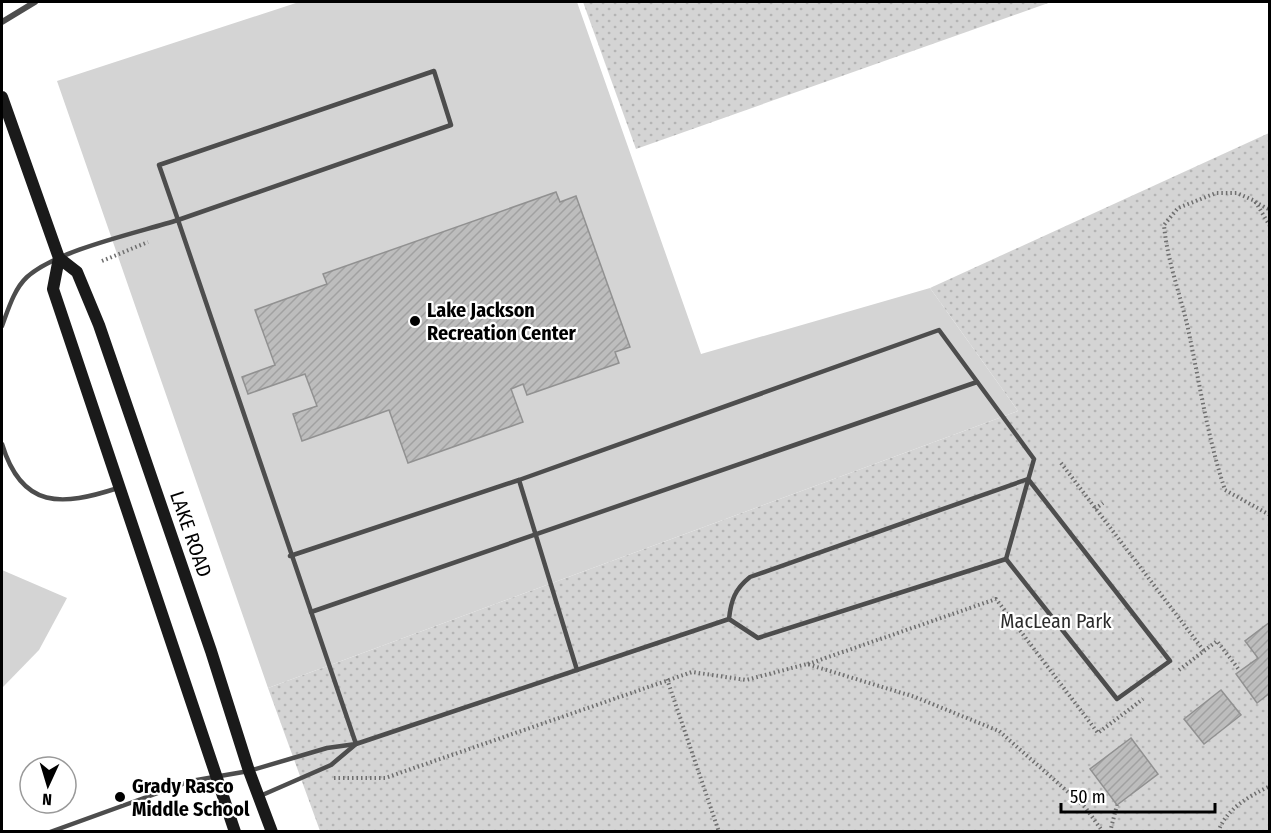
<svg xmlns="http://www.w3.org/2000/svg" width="1271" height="833" font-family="'Fira Sans Condensed',sans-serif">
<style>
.grass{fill:#d4d4d4}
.park{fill:url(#park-dots)}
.building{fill:url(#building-hatch);stroke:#919191;stroke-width:1.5}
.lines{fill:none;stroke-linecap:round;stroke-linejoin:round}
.path{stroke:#6f6f6f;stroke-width:4;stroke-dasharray:1.5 3;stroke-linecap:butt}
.lane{stroke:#4d4d4d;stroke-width:4.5}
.street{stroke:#4d4d4d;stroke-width:6}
.secondary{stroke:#1a1a1a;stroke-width:12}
.poi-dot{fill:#000;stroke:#fff;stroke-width:2}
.labels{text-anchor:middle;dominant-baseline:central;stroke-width:4.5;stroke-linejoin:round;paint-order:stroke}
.poi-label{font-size:20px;font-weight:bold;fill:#000;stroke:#fff;text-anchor:start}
.street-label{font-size:20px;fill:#000;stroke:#fff}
.park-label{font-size:20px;fill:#2b2b2b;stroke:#fff}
</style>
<defs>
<pattern id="park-dots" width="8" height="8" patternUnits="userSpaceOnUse" patternTransform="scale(1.5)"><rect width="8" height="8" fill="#d4d4d4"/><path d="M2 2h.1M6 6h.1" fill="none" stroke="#b4b4b4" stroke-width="1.8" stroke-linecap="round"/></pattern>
<pattern id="building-hatch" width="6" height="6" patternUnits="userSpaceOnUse" patternTransform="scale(1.5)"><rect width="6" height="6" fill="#bdbdbd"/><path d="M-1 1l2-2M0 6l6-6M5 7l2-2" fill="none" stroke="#a1a1a1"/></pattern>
</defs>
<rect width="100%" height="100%" fill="#fff"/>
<g class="grass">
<path d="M299 2H577L701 354 930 288 1018 411 268 688 57 81Z"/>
<path d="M2 570 67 598 39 650 2 688Z"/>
</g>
<g class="park">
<path d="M583 2H1051L636 149Z"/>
<path d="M1269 133V831H320L268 688 1018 411 930 288Z"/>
</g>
<g class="building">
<path d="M556 192 560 202 576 196 630 347 615 352 619 363 527 395 523 384 511 389 523 422 408 463 389 410 302 441 293 414 317 406 305 374 248 394 242 377 275 365 255 310 327 284 323 274Z"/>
<path d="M1270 622V693L1257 703 1236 674 1258 658 1245 641Z"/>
<path d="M1221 690 1241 715 1204 744 1184 719Z"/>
<path d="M1131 738 1158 774 1117 805 1090 769Z"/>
</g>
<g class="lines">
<g class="path">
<path d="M1255 202 1270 210"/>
<path d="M1270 226 1255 201 1237 193H1216L1178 208 1164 225C1167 259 1179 291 1187 324 1199 379 1207 436 1225 490L1270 515"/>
<path d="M102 261 148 242"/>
<path d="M1061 463 1204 651"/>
<path d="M1095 509 1103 503"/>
<path d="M808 664 996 599 1098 733 1143 699"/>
<path d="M1179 670 1217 641 1240 671"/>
<path d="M667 679 719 832"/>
<path d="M334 778H385L692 672 746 680 807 664 915 697 999 731 1085 807 1103 832"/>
<path d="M1110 832 1117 805"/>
<path d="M1218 832C1227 808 1248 797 1270 786"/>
</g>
<g class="lane">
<path d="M434 71 451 125 178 220 159 165Z"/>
<path d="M2 326C8 310 14 289 27 277 57 250 137 233 178 220L356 744 327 748 249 771 191 781 50 832"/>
<path d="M2 444C22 510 62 506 118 488"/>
<path d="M519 480 577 670"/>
<path d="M290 556 519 480 939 330 1034 459 1006 559"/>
<path d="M311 612 977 382"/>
<path d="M260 796 331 765 356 744 729 619 758 638 1006 559 1117 699 1170 661 1028 479 750 577C735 589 731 600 729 619"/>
</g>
<path class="street" d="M2 22 35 2"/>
<g class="secondary">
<path d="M2 97 59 258 53 289 235 832"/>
<path d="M59 258 77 272 99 325 211 651 249 771 272 832"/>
</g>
</g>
<g class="poi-dot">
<circle cx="415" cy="321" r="6"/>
<circle cx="120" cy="797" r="6"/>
</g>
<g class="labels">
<g class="poi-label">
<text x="427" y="310">Lake Jackson<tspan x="427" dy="23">Recreation Center</tspan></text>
<text x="132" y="786">Grady Rasco<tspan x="132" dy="23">Middle School</tspan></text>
</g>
<g class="street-label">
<text transform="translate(191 534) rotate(71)">LAKE ROAD</text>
</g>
<g class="park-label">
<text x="1056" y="621">MacLean Park</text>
</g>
</g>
<rect width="1271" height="833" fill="none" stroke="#000000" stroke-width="6"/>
<g transform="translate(48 785) rotate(184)"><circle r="28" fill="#ffffff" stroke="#999999" stroke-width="1.5"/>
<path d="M0-4.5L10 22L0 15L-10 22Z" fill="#000000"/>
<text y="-9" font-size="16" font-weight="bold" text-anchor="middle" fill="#000000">N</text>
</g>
<path d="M1061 803v9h154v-9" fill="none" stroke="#000000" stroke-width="3"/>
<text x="1070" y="803" font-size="18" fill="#000000" stroke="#ffffff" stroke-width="4.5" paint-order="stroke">50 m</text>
</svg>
